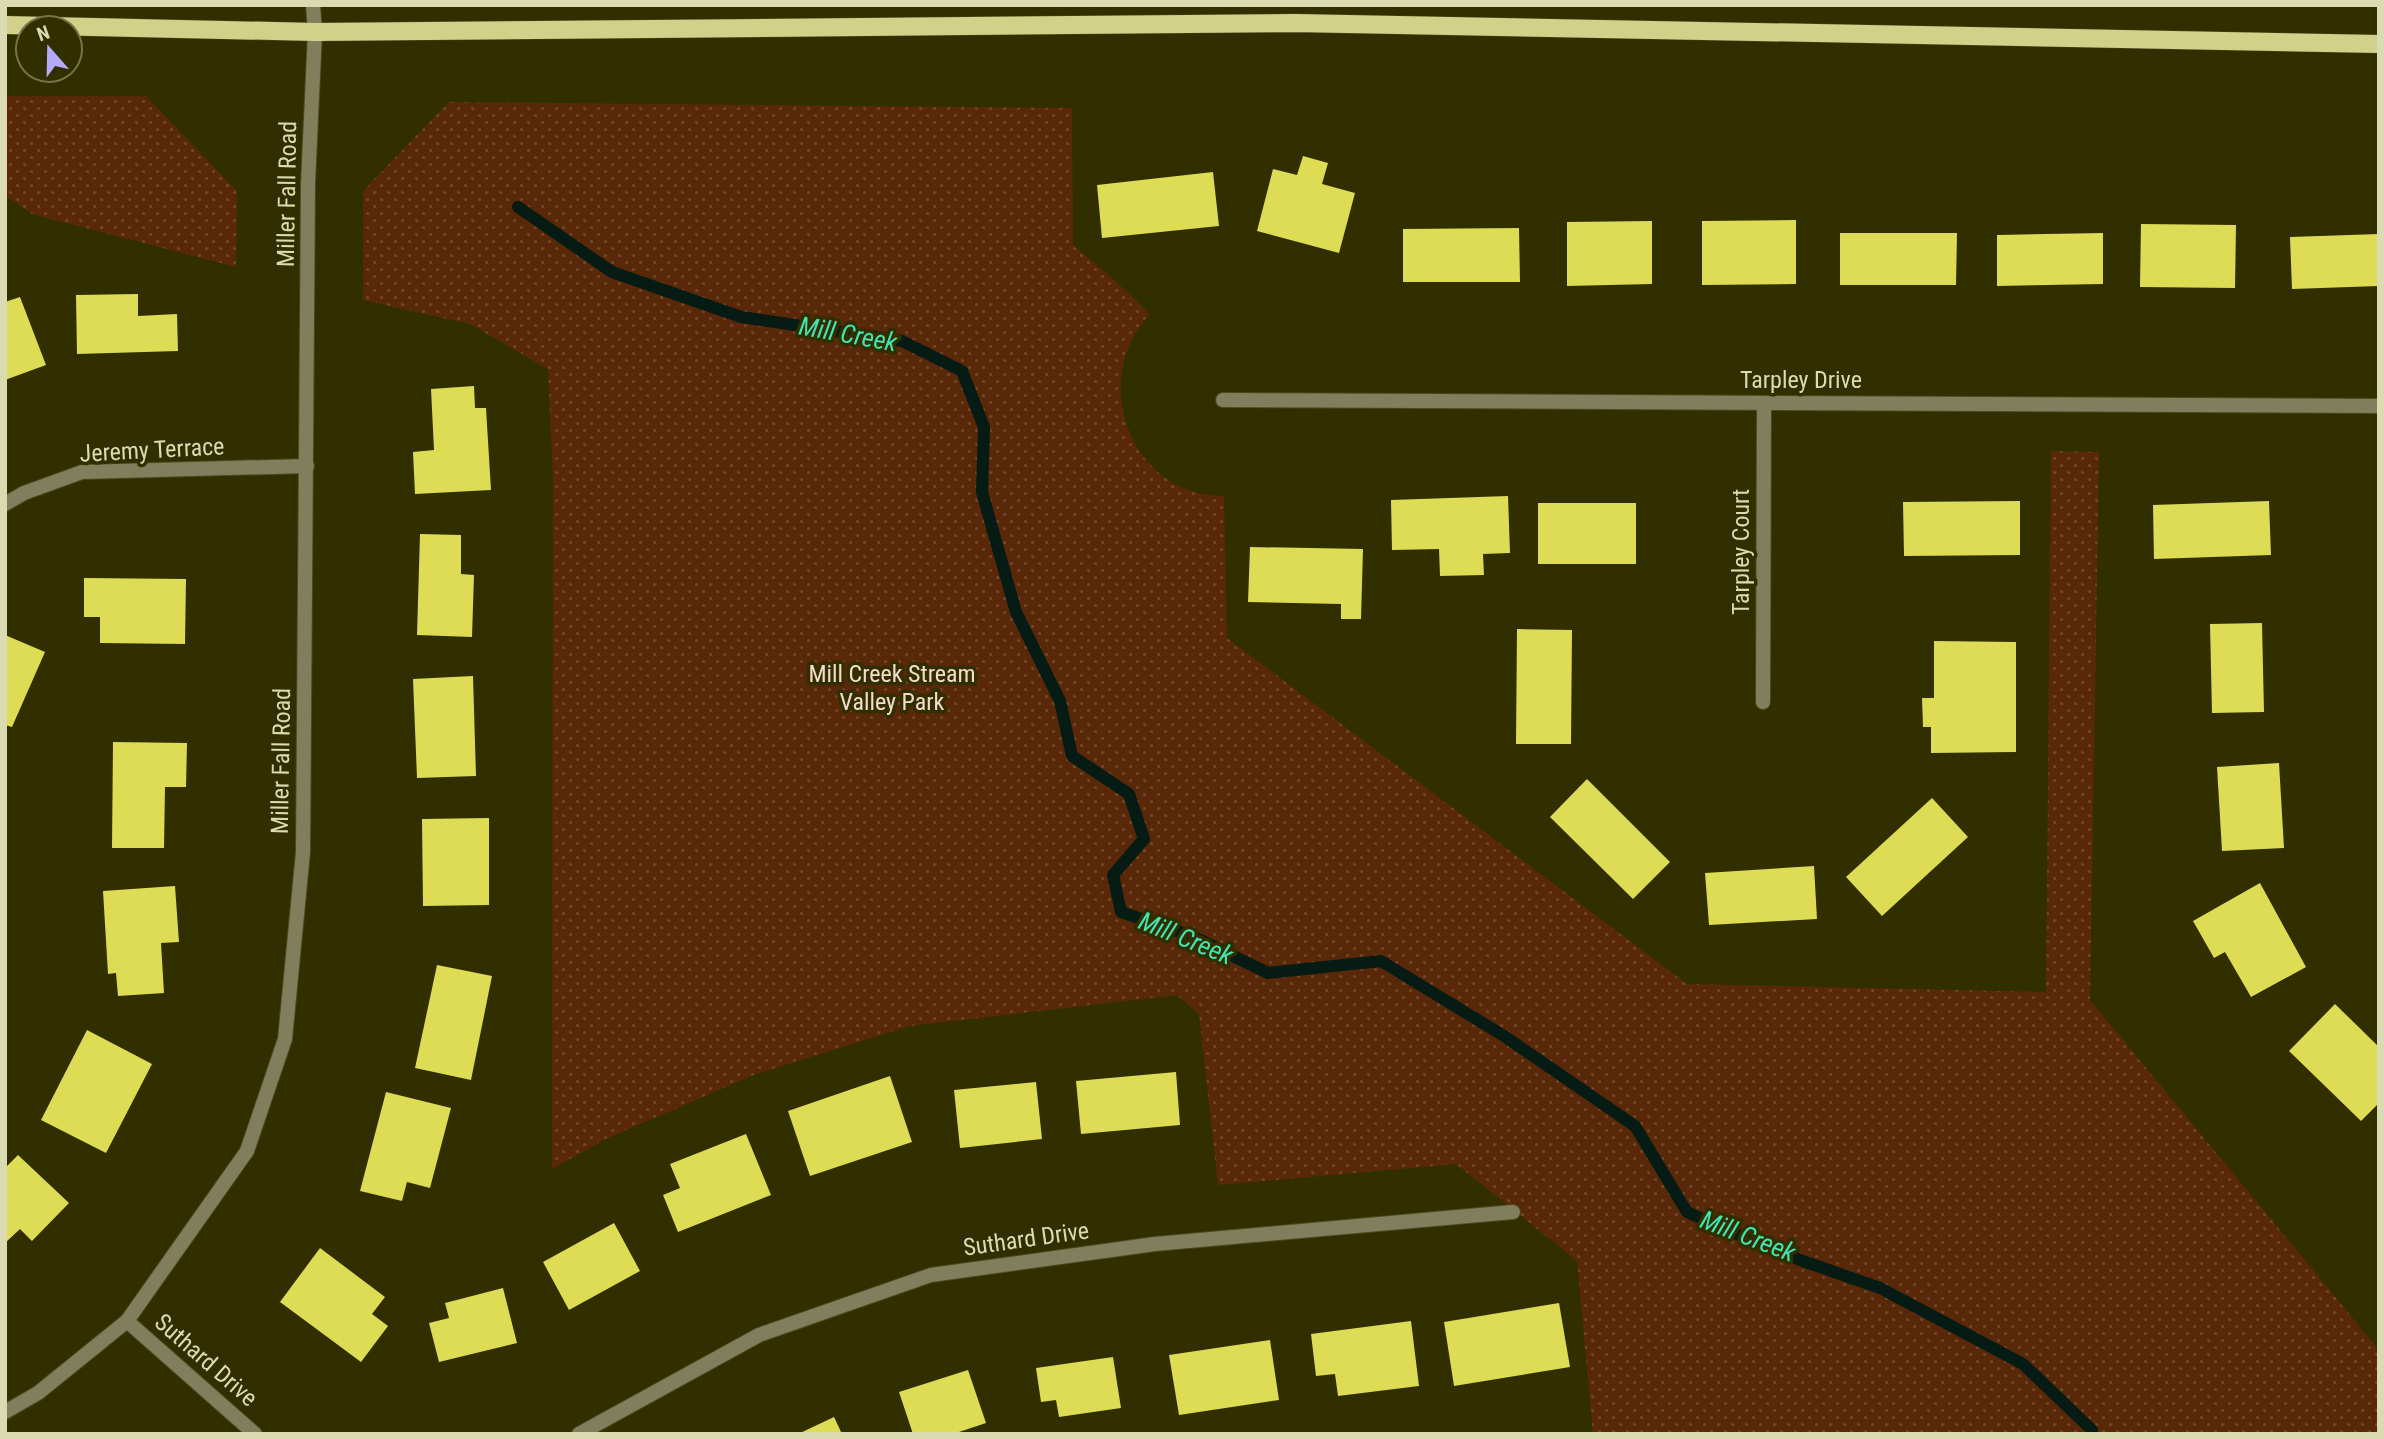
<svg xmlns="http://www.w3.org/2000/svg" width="2384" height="1439" font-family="'Roboto Condensed',sans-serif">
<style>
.park{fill:url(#park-dots)}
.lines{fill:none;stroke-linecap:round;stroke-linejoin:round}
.stream{stroke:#061b14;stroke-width:12}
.building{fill:#dedc54}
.minor-casing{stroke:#4c4b1c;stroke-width:16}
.primary-casing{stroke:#4c4b1c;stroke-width:19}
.minor{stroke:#7f7f5d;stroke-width:14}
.primary{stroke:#d1d18a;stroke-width:18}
.labels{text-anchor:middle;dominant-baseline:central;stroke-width:7;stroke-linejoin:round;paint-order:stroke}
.street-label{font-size:24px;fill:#dadbb2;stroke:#312f00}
.park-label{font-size:24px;fill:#f6dacb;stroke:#312f00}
.water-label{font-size:26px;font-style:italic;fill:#44e3b3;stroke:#312f00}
</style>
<defs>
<pattern id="park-dots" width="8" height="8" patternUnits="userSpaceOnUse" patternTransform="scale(1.75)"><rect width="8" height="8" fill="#592809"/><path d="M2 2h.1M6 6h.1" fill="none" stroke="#70472a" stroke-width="1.8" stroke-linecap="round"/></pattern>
</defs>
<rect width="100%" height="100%" fill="#312f00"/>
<g class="park">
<path d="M5 96H146L237 191 236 267 32 214 5 195Z"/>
<path d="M449 102 1072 108 1073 245 1110 276 1150 314C1088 379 1130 497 1224 496L1227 638 1687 984 2046 992 2051 451 2099 452 2090 1000 2379 1350V1434H1593L1577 1261 1456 1164 1218 1185 1199 1014 1177 995 910 1026 756 1074 608 1138 552 1169 553 479 548 369 470 324 363 300V191Z"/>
</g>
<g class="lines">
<path class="stream" d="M518 207 612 272 741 317 902 341 962 371 984 427 982 492 1016 612 1060 701 1072 756 1129 794 1144 839 1113 875 1121 912 1194 937 1268 973 1381 961 1504 1036 1635 1126 1687 1212 1780 1253 1880 1288 2023 1364 2092 1430V1434"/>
</g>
<g class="building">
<path d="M1303 156 1328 163 1322 184 1355 193 1339 253 1257 231 1273 169 1297 175Z"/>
<path d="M1213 172 1219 226 1102 238 1097 185Z"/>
<path d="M1796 220V284L1702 285V221Z"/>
<path d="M1652 221V284L1567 286V222Z"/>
<path d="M2141 224 2236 225 2235 288 2140 287Z"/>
<path d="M1519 228 1520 282H1403V229Z"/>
<path d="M1840 233H1957L1956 285H1840Z"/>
<path d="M2103 233V284L1997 286V235Z"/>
<path d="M2379 234V286L2292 289 2290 237Z"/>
<path d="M138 294V316L177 314 178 351 77 354 76 295Z"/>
<path d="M20 297 46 365 5 380V302Z"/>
<path d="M474 386 475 408H486L491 490 415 494 413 452 434 450 431 389Z"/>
<path d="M1508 496 1510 553 1483 554 1484 575 1440 576 1439 549 1392 550 1391 500Z"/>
<path d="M2020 501V555L1904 556 1903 502Z"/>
<path d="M2269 501 2271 555 2154 559 2153 505Z"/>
<rect x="1538" y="503" width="98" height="61"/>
<path d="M420 534 461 535V574L474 575 472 637 417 635Z"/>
<path d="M1250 547 1363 549 1361 619H1341V604L1248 602Z"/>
<path d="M84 578 186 579 185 644 100 643V617H84Z"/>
<path d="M2262 623 2264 712 2212 713 2210 624Z"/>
<path d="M1517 629 1572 630 1571 744H1516Z"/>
<path d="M5 635 45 652 12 727 5 725Z"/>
<path d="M1934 641 2016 642V752L1931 753V727H1923L1922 698H1934Z"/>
<path d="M473 676 476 776 417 778 413 679Z"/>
<path d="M113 742 187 743 186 787H165L164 848H112Z"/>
<path d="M2279 763 2284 848 2222 851 2217 767Z"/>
<path d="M1587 779 1670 862 1633 899 1550 817Z"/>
<path d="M1932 798 1968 837 1882 916 1846 877Z"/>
<path d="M489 818V905L423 906 422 819Z"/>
<path d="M1814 866 1817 919 1709 925 1705 873Z"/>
<path d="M2260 883 2306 967 2251 997 2225 952 2214 958 2193 921Z"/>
<path d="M175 886 179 942 161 943 164 993 118 996 116 973 108 974 103 891Z"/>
<path d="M437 965 492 976 471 1080 415 1068Z"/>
<path d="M2335 1004 2379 1047V1103L2361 1121 2289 1051Z"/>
<path d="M87 1030 152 1064 106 1153 41 1120Z"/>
<path d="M1176 1072 1180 1125 1081 1134 1076 1081Z"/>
<path d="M890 1076 912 1142 810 1176 788 1111Z"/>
<path d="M1036 1082 1042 1139 960 1148 954 1090Z"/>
<path d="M386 1092 451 1108 430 1188 407 1182 402 1201 360 1191Z"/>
<path d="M746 1134 771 1195 678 1232 663 1195 680 1188 670 1164Z"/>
<path d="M18 1155 69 1203 32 1241 20 1229 5 1243V1168Z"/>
<path d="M614 1223 640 1271 569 1310 543 1262Z"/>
<path d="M320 1248 385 1297 372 1314 388 1326 361 1362 280 1302Z"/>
<path d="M503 1288 517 1343 439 1362 429 1323 449 1318 445 1303Z"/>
<path d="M1559 1303 1570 1367 1454 1386 1444 1322Z"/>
<path d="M1411 1321 1419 1386 1338 1396 1335 1374 1316 1376 1311 1334Z"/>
<path d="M1270 1340 1279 1400 1179 1415 1169 1355Z"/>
<path d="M1113 1357 1121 1408 1059 1417 1056 1400 1041 1402 1036 1368Z"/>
<path d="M968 1370 986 1423 953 1434H913L899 1392Z"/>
<path d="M834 1417 842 1434H798Z"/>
</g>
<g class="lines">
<g class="minor-casing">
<g id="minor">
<path d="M1223 400 2379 406"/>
<path d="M5 504 24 493 82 472 307 466"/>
<path d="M1763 702 1764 403"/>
<path d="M127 1321 255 1434"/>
<path d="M5 1412 38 1393 127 1321 247 1151 285 1039 303 852 308 183 315 32 313 5"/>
<path d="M579 1434 759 1335 931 1275 1155 1244 1513 1212"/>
</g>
</g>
<g class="primary-casing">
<path id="primary" d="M5 25 315 32 1295 23 2379 44"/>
</g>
<use href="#minor" class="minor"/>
<use href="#primary" class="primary"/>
</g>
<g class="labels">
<g class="street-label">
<text transform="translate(287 194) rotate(-89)">Miller Fall Road</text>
<text x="1801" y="380">Tarpley Drive</text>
<text transform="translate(152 450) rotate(-3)">Jeremy Terrace</text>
<text transform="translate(1741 552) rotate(-90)">Tarpley Court</text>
<text transform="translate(281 761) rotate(-89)">Miller Fall Road</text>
<text transform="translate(1026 1239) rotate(-8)">Suthard Drive</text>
<text transform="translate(206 1360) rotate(41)">Suthard Drive</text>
</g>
<g class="park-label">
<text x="892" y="674">Mill Creek Stream<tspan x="892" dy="28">Valley Park</tspan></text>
</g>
<g class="water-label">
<text transform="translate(848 334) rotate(10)">Mill Creek</text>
<text transform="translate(1186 938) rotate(22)">Mill Creek</text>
<text transform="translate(1748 1236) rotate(21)">Mill Creek</text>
</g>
</g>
<rect width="2384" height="1439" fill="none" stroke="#dadbb2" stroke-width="14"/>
<g transform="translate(49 49) rotate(340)"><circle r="33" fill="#312f00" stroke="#757447" stroke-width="2"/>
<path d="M0-5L12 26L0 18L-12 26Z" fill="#b4acf9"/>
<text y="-10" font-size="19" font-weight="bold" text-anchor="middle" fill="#dadbb2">N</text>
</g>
</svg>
